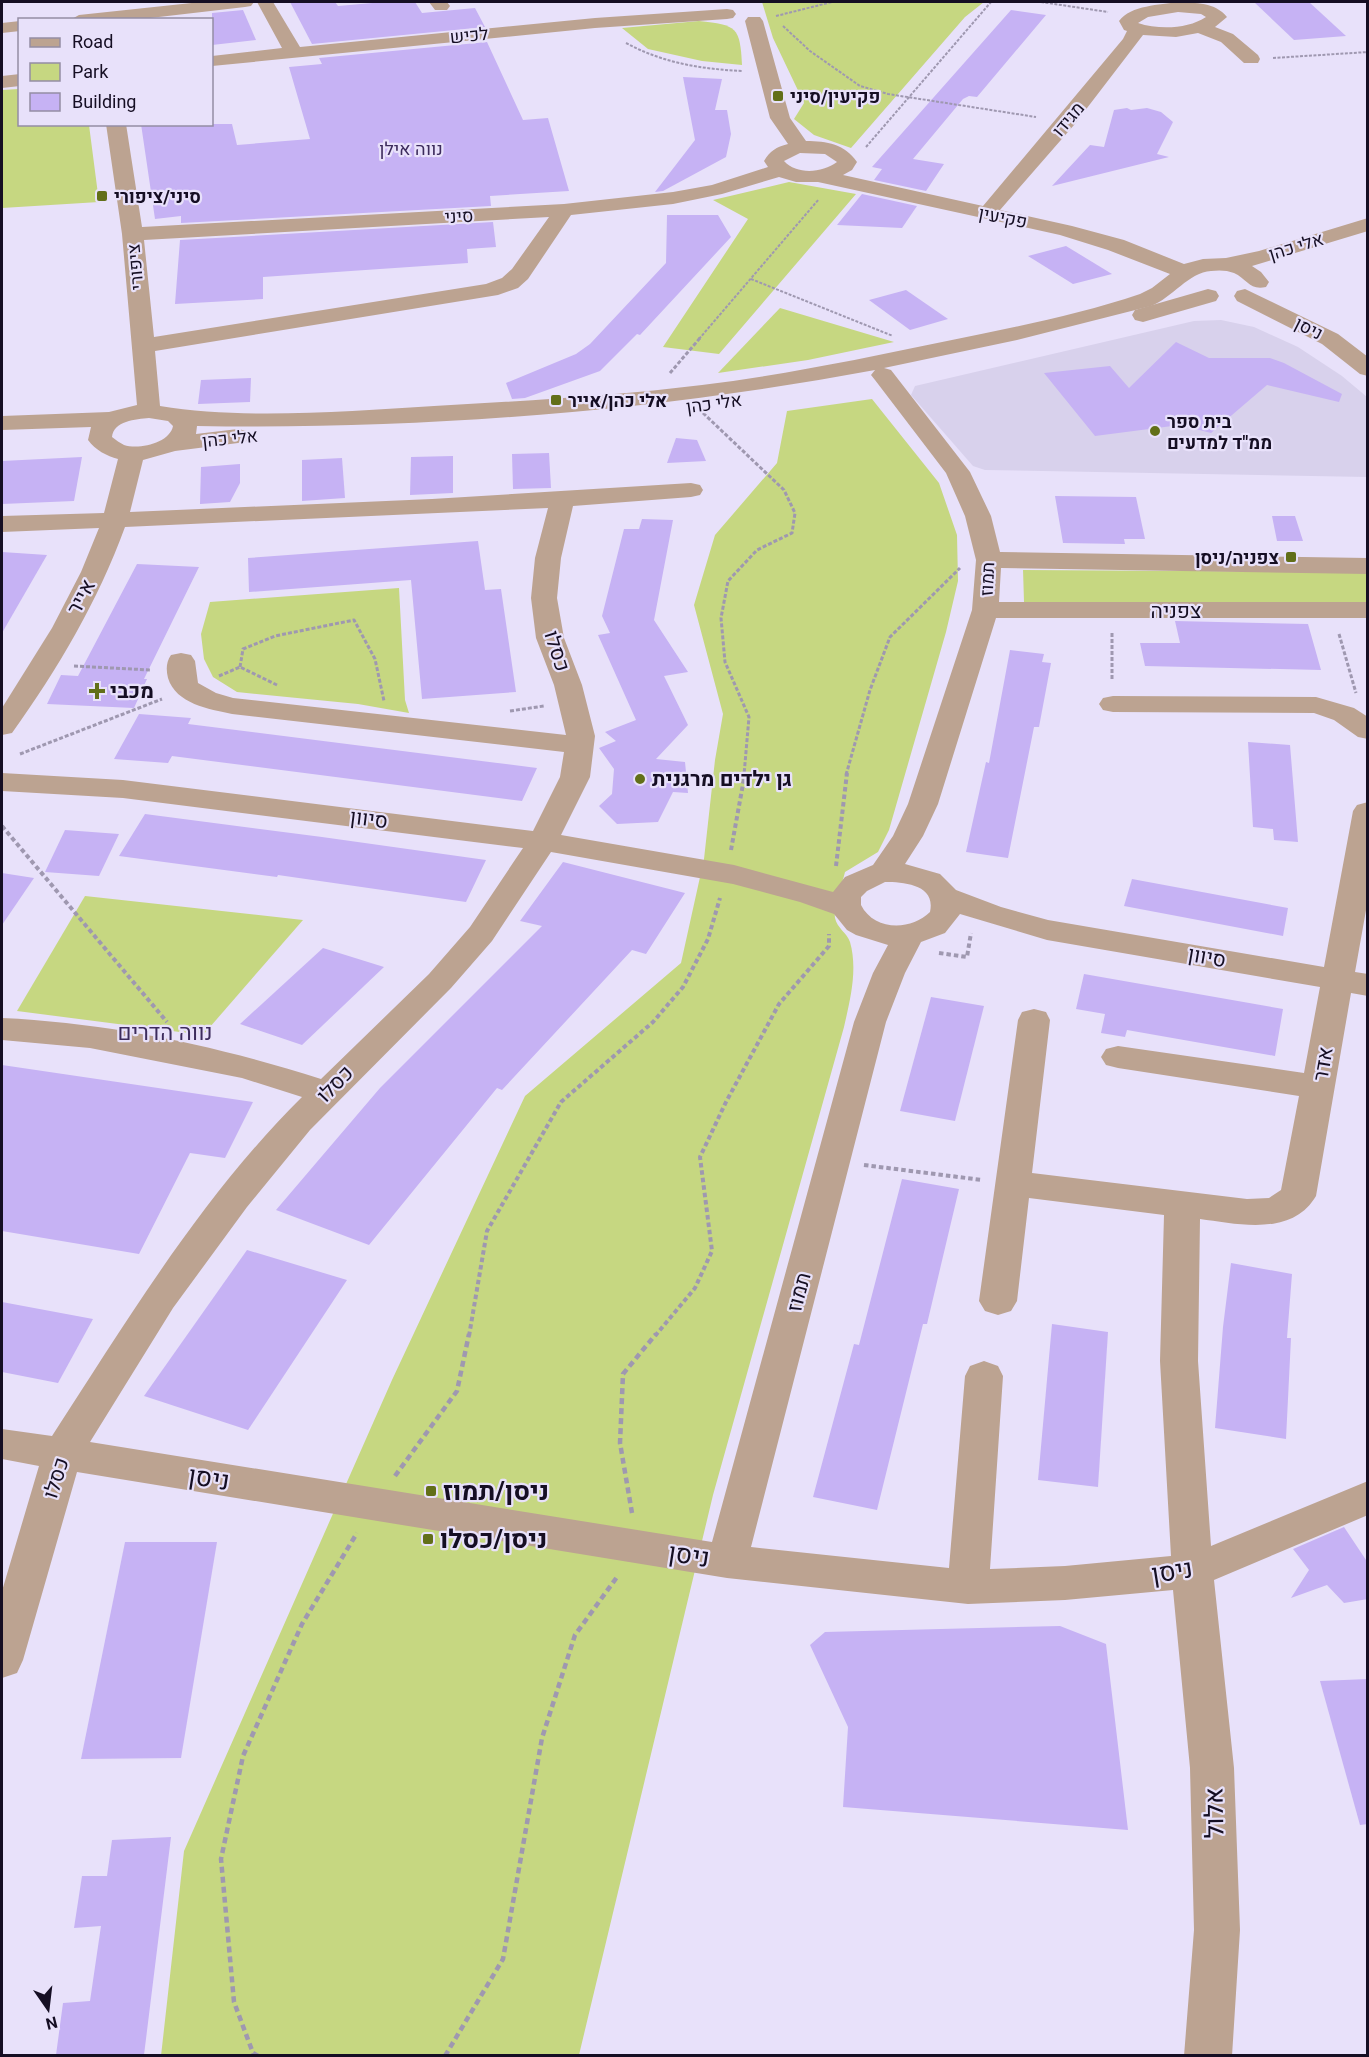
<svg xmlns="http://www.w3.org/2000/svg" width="1369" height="2057" font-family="Roboto,Heebo,sans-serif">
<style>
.built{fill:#d8d1ec}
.green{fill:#c6d781}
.building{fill:#c6b2f4}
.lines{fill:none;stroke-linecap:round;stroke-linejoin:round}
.path-far3{stroke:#9f98b0;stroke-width:2;stroke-dasharray:3 1.5;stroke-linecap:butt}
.path-far2{stroke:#9f98b0;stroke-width:3;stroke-dasharray:4 2;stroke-linecap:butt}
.path-far1{stroke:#9f98b0;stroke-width:4;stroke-dasharray:4.5 3;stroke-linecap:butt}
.path{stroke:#9f98b0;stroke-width:4.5;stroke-dasharray:6 4;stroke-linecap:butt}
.minor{fill:#bca391;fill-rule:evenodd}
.poi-dot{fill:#626f19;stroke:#e8e1fa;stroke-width:2}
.labels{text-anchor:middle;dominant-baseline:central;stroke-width:4.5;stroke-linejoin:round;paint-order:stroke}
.far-street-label{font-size:18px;fill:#150e23;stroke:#e8e1fa}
.far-poi-label{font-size:18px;font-weight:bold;fill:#150e23;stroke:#e8e1fa;text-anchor:start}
.far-neighbourhood-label{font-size:18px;fill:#3c2b5c;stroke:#e8e1fa}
.street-label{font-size:21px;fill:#150e23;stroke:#e8e1fa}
.poi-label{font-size:21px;font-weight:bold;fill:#150e23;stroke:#e8e1fa;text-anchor:start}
.neighbourhood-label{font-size:22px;fill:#3c2b5c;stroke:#e8e1fa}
.near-street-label{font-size:26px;fill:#150e23;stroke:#e8e1fa}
.near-poi-label{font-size:26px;font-weight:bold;fill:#150e23;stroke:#e8e1fa;text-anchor:start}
</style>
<rect width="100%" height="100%" fill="#e8e1fa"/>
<path class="built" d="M1221 320 1254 327 1298 347 1342 376 1367 397V477L985 470 973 466 911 395 915 386 1194 321Z"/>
<g class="green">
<path d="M762 2H984L965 17 851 148 814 135 794 119 804 103 773 38Z"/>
<path d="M699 21C737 25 740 27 742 65L702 61 648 49 622 28Z"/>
<path d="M19 89 20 124 89 125 99 202 2 208V90Z"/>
<path d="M789 182 856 194 719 354 663 347 748 219 713 200Z"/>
<path d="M780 308 894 342 808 360 718 373Z"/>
<path d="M872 399 939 483 957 535 958 581 946 632 889 830 878 852 845 872C842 885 833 905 835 918 837 928 847 933 850 942 858 970 850 1000 844 1027L713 1495 579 2055 161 2056 184 1851 392 1380 525 1096 681 963 704 859 715 760 723 714 694 605 715 535 777 463 787 411Z"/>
<path d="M1023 570 1367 572V604L1024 602Z"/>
<path d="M399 588 405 700 409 713 358 704 237 692 213 677 204 659 201 634 210 602Z"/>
<path d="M85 896 303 920 203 1035 17 1011Z"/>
</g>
<g class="building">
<path d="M290 2H335L338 6 384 2H415L422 13 475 8 485 27 312 44Z"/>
<path d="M1254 2H1309L1346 36 1294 40Z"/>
<path d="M243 10 256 40 212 45V13Z"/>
<path d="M1011 10 1046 15 977 97 969 96 963 99 913 159 944 164 926 191 874 180 882 169 872 167Z"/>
<path d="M487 42 523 120 548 118 569 191 490 196 491 206 181 223V216L155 219 141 124H232L237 145 310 139 289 67 322 64 319 58Z"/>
<path d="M683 77 722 79 715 110H727L731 134 726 157 663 191 655 192 695 140Z"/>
<path d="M1127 108 1131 110 1147 108 1161 112 1173 122 1157 154 1169 157 1052 186 1090 145 1104 147 1114 110Z"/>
<path d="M862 194 917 206 902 228 837 225Z"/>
<path d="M667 215H718L731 237 640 335 637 334 600 371 525 398 512 399 506 383 576 354 590 344 666 263Z"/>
<path d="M493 222 496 247 467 249 468 263 263 277V299L175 304 180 240Z"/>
<path d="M1066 246 1112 274 1073 284 1028 256Z"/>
<path d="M906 290 948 319 910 330 869 300Z"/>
<path d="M1176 342 1209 358H1270L1284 363 1342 394 1339 402 1267 385 1211 433 1180 425 1095 436 1044 373 1110 366 1129 388Z"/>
<path d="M251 378 250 402 198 404 201 380Z"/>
<path d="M676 438 697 440 706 461 667 463Z"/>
<path d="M549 453 551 488 513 489 512 454Z"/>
<path d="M453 456V493L410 495 411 457Z"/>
<path d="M82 457 74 501 2 504V461Z"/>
<path d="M342 458 345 498 302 501V460Z"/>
<path d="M240 464V483L230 502 200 504 201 467Z"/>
<path d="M1055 496 1136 497 1145 539H1124L1125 544 1063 543Z"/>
<path d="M1272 516H1295L1303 541H1277Z"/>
<path d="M642 519 673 520 654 620 688 672 664 676 688 725 656 759 685 762 688 793 673 792 658 822 617 824 599 806 612 794 614 769 599 748 616 741 605 732 636 720 598 635 610 633 602 616 624 529H639Z"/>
<path d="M478 541 485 590 501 589 516 692 422 699 411 580 249 592 248 558Z"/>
<path d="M2 552 47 555 2 633Z"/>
<path d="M137 564 199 567 144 679H147L134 708 47 704 61 675 78 676Z"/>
<path d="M1175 621 1308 624 1321 670 1145 666 1140 643H1180Z"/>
<path d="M1010 650 1044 654 1042 662 1051 663 1039 727H1034L1008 858 966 852 986 762 989 763Z"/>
<path d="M139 714 191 718 188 724 537 768 522 801 172 756 168 763 114 759Z"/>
<path d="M1248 742 1290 745 1298 842 1274 840 1273 829 1253 827Z"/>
<path d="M145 814 322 837 486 860 466 902 278 875 277 877 119 856Z"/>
<path d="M65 830 119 834 99 876 45 872Z"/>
<path d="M563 862 685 893 646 954 632 950 502 1090 497 1088 369 1245 276 1210 380 1088 542 926 520 921Z"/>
<path d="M2 873 34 878 2 925Z"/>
<path d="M1132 879 1288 908 1283 936 1124 906Z"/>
<path d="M323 948 384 967 302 1045 240 1024Z"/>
<path d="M1084 974 1283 1009 1275 1056 1127 1030 1125 1037 1101 1033 1105 1014 1076 1009Z"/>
<path d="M931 997 984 1006 955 1121 900 1111Z"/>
<path d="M2 1065 253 1102 225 1158 190 1153 139 1254 2 1231Z"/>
<path d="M902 1179 959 1189 927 1324H923L877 1510 813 1497 854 1344 859 1345Z"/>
<path d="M247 1250 347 1280 248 1430 144 1396Z"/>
<path d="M1231 1263 1292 1274 1287 1338H1291L1286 1439 1215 1428 1223 1327Z"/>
<path d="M2 1302 93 1319 58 1383 2 1372Z"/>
<path d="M1052 1324 1108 1332 1098 1487 1038 1480Z"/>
<path d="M1344 1527 1368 1563V1599L1344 1603 1327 1585 1291 1598 1309 1570 1293 1549Z"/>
<path d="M125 1542H217L181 1758 81 1759Z"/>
<path d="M1060 1626 1106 1644 1128 1830 843 1807 848 1727 810 1645 825 1632Z"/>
<path d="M1368 1679V1824L1360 1825 1320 1681Z"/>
<path d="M171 1837 144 2055H56L63 2003 90 2001 101 1926 74 1928 82 1876H107L112 1840Z"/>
</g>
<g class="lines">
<g class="path-far3">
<path d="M1041 2 1108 12"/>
<path d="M776 16 832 2"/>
<path d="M783 26 810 51 860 86 888 94 1036 117"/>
<path d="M626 43C663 63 701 69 742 71"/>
<path d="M1273 58 1368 52"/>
<path d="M866 147 991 2"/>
<path d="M751 279 893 336"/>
<path d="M699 339 819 199"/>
</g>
<g class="path-far2">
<path d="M670 373 700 338"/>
<path d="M703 413 784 490 795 513 792 533 757 550 728 581 721 618 725 662 749 717 744 775"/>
<path d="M1112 633V680"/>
<path d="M1339 634 1356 693"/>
<path d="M74 666 150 670"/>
<path d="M240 667 243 649 275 636 354 620 375 659 384 701"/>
<path d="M219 676 240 667 277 685"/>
<path d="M510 711 544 706"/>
<path d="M20 754 162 699"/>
<path d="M846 775 870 690 890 637 960 568"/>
</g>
<g class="path-far1">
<path d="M2 826 167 1022"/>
<path d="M731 850 745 773"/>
<path d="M836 866 847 773"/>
<path d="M939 953 967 957 971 933"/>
<path d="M864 1165 982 1180"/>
<path d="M469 1336 487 1231 561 1102 653 1022 683 987 708 939 720 898"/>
<path d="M655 1336 695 1288 712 1251 700 1157 726 1102 779 1004 829 946V934"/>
</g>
<g class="path">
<path d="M395 1476 457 1391 469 1334"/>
<path d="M632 1513 620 1443 623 1374 656 1334"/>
<path d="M258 2056 253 2053 234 2002 221 1859 243 1756 302 1624 357 1533"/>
<path d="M445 2056 503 1959 542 1738 575 1635 617 1577"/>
</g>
<g class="minor">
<path d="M201 2H254L251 6 245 7 133 20H70L79 15Z"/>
<path d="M257 2H273L300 47 595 18 727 9 733 10 736 14 733 18 727 19 595 28 212 66V56L282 48Z"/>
<path d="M429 2H447L450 6 447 10H435Z"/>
<path d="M1178 2C1196 3 1215 2 1227 17L1215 27 1233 34 1258 55 1260 59 1258 63H1244L1221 42 1198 33 1176 37 1143 35 1074 125 1000 210 1072 226 1124 240 1184 264 1203 259 1226 258 1259 251 1368 218V231L1252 266 1261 272 1269 282 1266 287C1250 291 1247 279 1234 273 1227 270 1218 270 1211 271 1189 272 1172 298 1151 306L1017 340 884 368 891 370 970 472 991 516 1000 552 1368 558V574L1001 568 999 602H1368V618H996L938 804 923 836 905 864 940 874 956 890 1001 907 1048 920 1324 967 1353 811 1357 805 1368 802V899L1355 972 1368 974V996L1351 993 1316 1196C1292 1237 1238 1224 1200 1219L1198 1361 1211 1546 1368 1481V1515L1214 1580 1234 1768 1240 1930 1232 2056H1184L1194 1930 1190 1768 1173 1590 1065 1600 968 1604 727 1578 77 1472 23 1660 17 1673 2 1678V1591L39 1466 2 1459V1429L52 1436C128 1319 202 1196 302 1097L242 1078 90 1048 2 1040V1018C110 1023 218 1046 321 1079L429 974 470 927 523 848 123 798 2 791V773L123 780 533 831 560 777 564 752 232 714C209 709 176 704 168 678 166 670 166 662 171 655L181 653 191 655 195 661 198 683 216 693 233 698 566 735 554 685 536 638 531 598 535 558 548 508 125 527C98 601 58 669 12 733L2 735V708L52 628 81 572 99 528 2 532V516L104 513 118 459C107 456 95 450 88 440L91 427 2 430V416L109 412 137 405 122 234 106 124H126L142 227 564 204 673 192 712 185 768 167 764 161C770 151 776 147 788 144L770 118 745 21 748 17H760L763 21 790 118 806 141C827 141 845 144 857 162L852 170 843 175 983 206 1123 39 1127 31 1124 30 1119 21C1131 5 1160 5 1178 2ZM1178 12 1201 14 1206 17C1188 29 1159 30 1138 23L1148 17ZM800 153 825 154 837 162C822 173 797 175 784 161ZM779 177 796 182H818L1060 235 1108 250 1170 274 1152 288 1140 294C1078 315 1011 328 947 341 865 358 784 375 702 385 613 396 523 401 434 406 348 411 244 420 160 406L155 351 498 295 518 288 528 279 571 215 673 204 722 194ZM549 217 512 269 502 278 486 284 154 337 144 240ZM875 370 871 375 875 380 946 473 965 516 976 560 972 610 908 804 893 836 873 865 845 877 833 892 734 865 561 835 590 777 595 736 582 685 564 638 557 598 561 558 573 506 691 497 700 495 703 490 700 485 691 483 432 499 130 512 143 460 175 451 238 443 247 441 250 436 247 431 238 429 196 434 197 426C424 430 654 411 875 370ZM149 418 168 421 173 426C170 443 139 450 124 445 120 443 116 440 112 437 113 421 136 419 149 418ZM551 852 733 884 800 902 834 914 847 930 856 935 888 945 873 973 854 1022 712 1542 90 1442 173 1308 247 1207 310 1130 451 988 492 941ZM885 882C905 882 936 885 930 912 911 931 874 931 861 905V897L867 891ZM960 914 1047 940 1320 987 1304 1073 1118 1046 1106 1049 1101 1057 1106 1065 1118 1068 1299 1096 1281 1190 1269 1198 1247 1199 1032 1173 1050 1020 1046 1012 1034 1009 1022 1012 1018 1020 979 1301 985 1311 998 1315 1011 1311 1017 1301 1029 1198 1164 1215 1160 1361 1171 1556 1065 1566 990 1569 1003 1376 998 1366 984 1361 970 1366 965 1376 949 1568 751 1547 886 1022 905 973 921 942 945 933Z"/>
<path d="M20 21V31L2 33V23Z"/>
<path d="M20 74V86L2 88V76Z"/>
<path d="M1208 289 1216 291 1219 296 1216 301 1143 322 1135 320 1132 315 1135 310Z"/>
<path d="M1245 289 1338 334 1368 357V376L1360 374 1322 344 1237 301 1234 296 1237 291Z"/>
<path d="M1113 696 1316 697 1354 708 1368 717V739L1358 737 1334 720 1314 713 1113 712 1103 710 1099 704 1103 698Z"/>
</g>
</g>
<g class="poi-dot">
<rect x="772" y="90" width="12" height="12" rx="3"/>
<rect x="96" y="190" width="12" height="12" rx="3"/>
<rect x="550" y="394" width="12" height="12" rx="3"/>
<circle cx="1155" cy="431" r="6"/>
<rect x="1285" y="551" width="12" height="12" rx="3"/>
<path d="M94 682h6v6h6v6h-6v6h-6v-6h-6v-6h6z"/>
<circle cx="640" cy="779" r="6"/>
<rect x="425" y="1485" width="12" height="12" rx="3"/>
<rect x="422" y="1533" width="12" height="12" rx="3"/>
</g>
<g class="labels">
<g class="far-street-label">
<text transform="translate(469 35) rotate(-6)">לכיש</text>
<text transform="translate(1068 119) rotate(-50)">מגידו</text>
<text transform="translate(459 216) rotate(-3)">סיני</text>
<text transform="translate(1003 217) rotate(11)">פקיעין</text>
<text transform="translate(1296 246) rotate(-17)">אלי כהן</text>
<text transform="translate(135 267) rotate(-95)">ציפורי</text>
<text transform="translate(1309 328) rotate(27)">ניסן</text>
<text transform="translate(714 403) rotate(-8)">אלי כהן</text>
<text transform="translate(230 438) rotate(-6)">אלי כהן</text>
<text transform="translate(987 579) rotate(-87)">תמוז</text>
</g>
<g class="far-poi-label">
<text x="790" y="96">פקיעין/סיני</text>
<text x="114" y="196">סיני/ציפורי</text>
<text x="568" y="400">אלי כהן/אייר</text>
<text x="1167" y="421">בית ספר<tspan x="1167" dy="21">ממ"ד למדעים</tspan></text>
<text x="1279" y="557" text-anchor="end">צפניה/ניסן</text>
</g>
<g class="far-neighbourhood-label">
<text x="411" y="148">נווה אילן</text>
</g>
<g class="street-label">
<text transform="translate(81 597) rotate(-62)">אייר</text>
<text x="1176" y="611">צפניה</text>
<text transform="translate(557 651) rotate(72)">כסלו</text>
<text transform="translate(369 819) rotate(7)">סיוון</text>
<text transform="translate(1207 957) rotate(10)">סיוון</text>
<text transform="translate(1323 1064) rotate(-80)">אדר</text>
<text transform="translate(335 1084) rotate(-46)">כסלו</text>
<text transform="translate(799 1292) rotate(-75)">תמוז</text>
<text transform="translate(56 1478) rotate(-72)">כסלו</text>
</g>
<g class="poi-label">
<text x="110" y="691">מכבי</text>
<text x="652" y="779">גן ילדים מרגנית</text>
</g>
<g class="neighbourhood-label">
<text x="165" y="1032">נווה הדרים</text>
</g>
<g class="near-street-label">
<text transform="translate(209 1478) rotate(9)">ניסן</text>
<text transform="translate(689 1555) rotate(9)">ניסן</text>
<text transform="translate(1172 1571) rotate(-9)">ניסן</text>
<text transform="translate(1214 1813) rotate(-91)">אלול</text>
</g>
<g class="near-poi-label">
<text x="443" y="1491">ניסן/תמוז</text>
<text x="440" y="1539">ניסן/כסלו</text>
</g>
</g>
<rect width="1369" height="2057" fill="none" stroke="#150e23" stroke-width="6"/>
<rect x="18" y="18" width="195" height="108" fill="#e8e1fa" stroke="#948da4" stroke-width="1.5"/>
<rect x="30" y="38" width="30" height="9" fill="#bca391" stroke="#948da4" stroke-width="1.5"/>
<text x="72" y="48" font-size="18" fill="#150e23">Road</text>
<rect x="30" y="63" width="30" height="18" fill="#c6d781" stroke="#948da4" stroke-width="1.5"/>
<text x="72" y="78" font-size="18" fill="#150e23">Park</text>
<rect x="30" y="93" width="30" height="18" fill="#c6b2f4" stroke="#948da4" stroke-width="1.5"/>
<text x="72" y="108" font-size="18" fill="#150e23">Building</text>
<g transform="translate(48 2009) rotate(166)" stroke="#e8e1fa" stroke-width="4.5" paint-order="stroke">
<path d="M0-4.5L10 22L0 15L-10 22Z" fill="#150e23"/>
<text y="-9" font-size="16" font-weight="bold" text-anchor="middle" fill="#150e23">N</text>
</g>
</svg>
